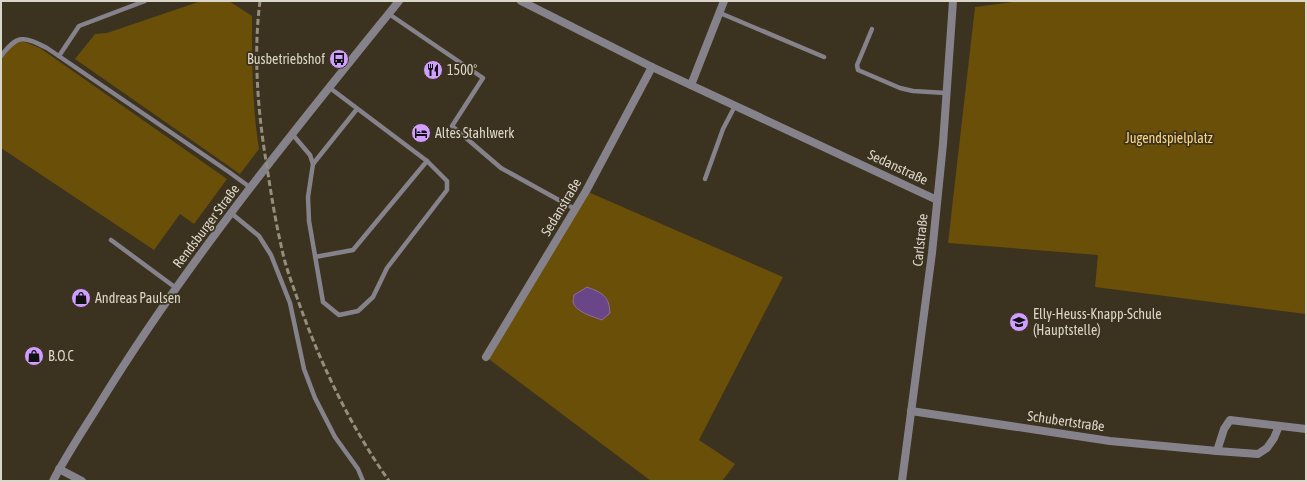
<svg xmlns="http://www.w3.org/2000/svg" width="1307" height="482" font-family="'Asap Condensed',sans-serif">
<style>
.green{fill:#694f08}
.water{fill:#6a4689;stroke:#8c719c}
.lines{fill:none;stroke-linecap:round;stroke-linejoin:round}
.service{stroke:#86828b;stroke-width:4.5}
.minor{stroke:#86828b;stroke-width:8}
.tertiary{stroke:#86828b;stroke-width:8}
.rail{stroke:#958e7f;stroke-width:3;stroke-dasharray:6 3;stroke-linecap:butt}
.labels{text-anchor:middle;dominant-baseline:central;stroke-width:3.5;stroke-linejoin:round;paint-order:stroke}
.poi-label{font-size:14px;fill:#dbd6ca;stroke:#3b321f;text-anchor:start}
.park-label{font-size:14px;fill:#fed781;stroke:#3b321f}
.street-label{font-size:14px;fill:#dbd6ca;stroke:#3b321f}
</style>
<rect width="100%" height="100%" fill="#3b321f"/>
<g class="green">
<path d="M201 1H229L252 16C252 61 252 105 259 149L240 174 75 59 95 34 107 33Z"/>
<path d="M1020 1H1306V314L1095 287 1098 255 948 243 975 7Z"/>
<path d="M22 41 40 48 227 179 194 224 180 214 154 250 1 148V58L14 43Z"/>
<path d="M586 191 783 277 699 440 735 464 722 481H651L486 357Z"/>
</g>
<path class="water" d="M587 287C603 293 609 296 610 313L602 320C594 317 575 312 573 302 573 300 574 297 574 295Z"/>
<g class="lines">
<g class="service">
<path d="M720 13 824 57"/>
<path d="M389 14 483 78 452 126 501 168 575 209"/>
<path d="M872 29 857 65 858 70 900 88 913 91 946 93"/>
<path d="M1 56C18 34 23 36 47 48L229 172 251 188"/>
<path d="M59 56 79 26 145 1"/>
<path d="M330 88 427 161"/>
<path d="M293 135 310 155 313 164 308 197 309 221 323 302 339 315 358 311 373 297 387 268 447 190V181L427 161 353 250 315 257"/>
<path d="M313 164 357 109"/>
<path d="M705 179 723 129 735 106"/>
<path d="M231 213 259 236 271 255 290 303 304 369 315 398 335 437 358 469 363 481"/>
<path d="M111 240 176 288"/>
</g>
<g class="minor">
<path d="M521 1 652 67 937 200"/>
<path d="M691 85 724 1"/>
<path d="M486 357 586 191 652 67"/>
<path d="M911 411 1110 441 1217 451 1258 454 1267 448 1274 438 1279 426"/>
<path d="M1217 451 1224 429 1230 420 1306 429"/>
<path d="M59 469 82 481"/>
<path d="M902 481 932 253 943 144 953 1"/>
</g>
<path class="tertiary" d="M53 481C67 454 84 429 100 403 187 261 294 131 399 1"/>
<path class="rail" d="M260 1C253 55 258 114 267 167 271 193 275 219 281 245 285 266 293 286 300 306 322 367 351 427 389 481"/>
</g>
<defs>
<g id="bus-disc" transform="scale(1)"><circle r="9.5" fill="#cf9eff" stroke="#3b321f"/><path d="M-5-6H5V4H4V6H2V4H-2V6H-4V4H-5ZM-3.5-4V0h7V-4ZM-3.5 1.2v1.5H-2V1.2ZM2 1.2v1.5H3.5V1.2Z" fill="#111"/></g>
<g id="restaurant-disc" transform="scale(1)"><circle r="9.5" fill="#cf9eff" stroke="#3b321f"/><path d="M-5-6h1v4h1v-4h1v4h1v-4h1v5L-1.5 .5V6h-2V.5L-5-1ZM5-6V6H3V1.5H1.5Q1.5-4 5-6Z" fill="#111"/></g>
<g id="hotel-disc" transform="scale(1)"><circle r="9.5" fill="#cf9eff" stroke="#3b321f"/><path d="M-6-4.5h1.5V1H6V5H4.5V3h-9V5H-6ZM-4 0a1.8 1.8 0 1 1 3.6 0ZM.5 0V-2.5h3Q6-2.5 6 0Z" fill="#111"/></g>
<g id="shop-disc" transform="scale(1)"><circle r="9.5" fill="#cf9eff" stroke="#3b321f"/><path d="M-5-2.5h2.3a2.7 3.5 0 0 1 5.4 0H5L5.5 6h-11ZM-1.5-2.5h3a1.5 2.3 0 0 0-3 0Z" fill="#111"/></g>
<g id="school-disc" transform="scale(1)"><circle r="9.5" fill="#cf9eff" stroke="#3b321f"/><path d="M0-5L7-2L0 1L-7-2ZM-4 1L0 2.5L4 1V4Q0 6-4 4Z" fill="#111"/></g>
</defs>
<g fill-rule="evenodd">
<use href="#bus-disc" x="339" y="59"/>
<use href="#restaurant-disc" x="433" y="70"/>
<use href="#hotel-disc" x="421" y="133"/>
<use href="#shop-disc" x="81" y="298"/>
<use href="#school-disc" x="1019" y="322"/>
<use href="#shop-disc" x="34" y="356"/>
</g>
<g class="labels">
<g class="poi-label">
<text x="325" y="59" text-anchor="end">Busbetriebshof</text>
<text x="447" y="70">1500°</text>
<text x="435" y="133">Altes Stahlwerk</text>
<text x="95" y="298">Andreas Paulsen</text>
<text x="1033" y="314">Elly-Heuss-Knapp-Schule<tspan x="1033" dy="16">(Hauptstelle)</tspan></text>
<text x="48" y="356">B.O.C</text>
</g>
<g class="park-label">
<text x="1169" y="138">Jugendspielplatz</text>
</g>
<g class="street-label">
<text transform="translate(898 167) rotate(25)">Sedanstraße</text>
<text transform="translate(561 207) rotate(-59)">Sedanstraße</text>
<text transform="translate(206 226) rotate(-53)">Rendsburger Straße</text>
<text transform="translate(920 240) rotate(-84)">Carlstraße</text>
<text transform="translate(1066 421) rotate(8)">Schubertstraße</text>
</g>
</g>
<rect width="1307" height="482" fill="none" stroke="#dbd6ca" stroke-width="4"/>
</svg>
